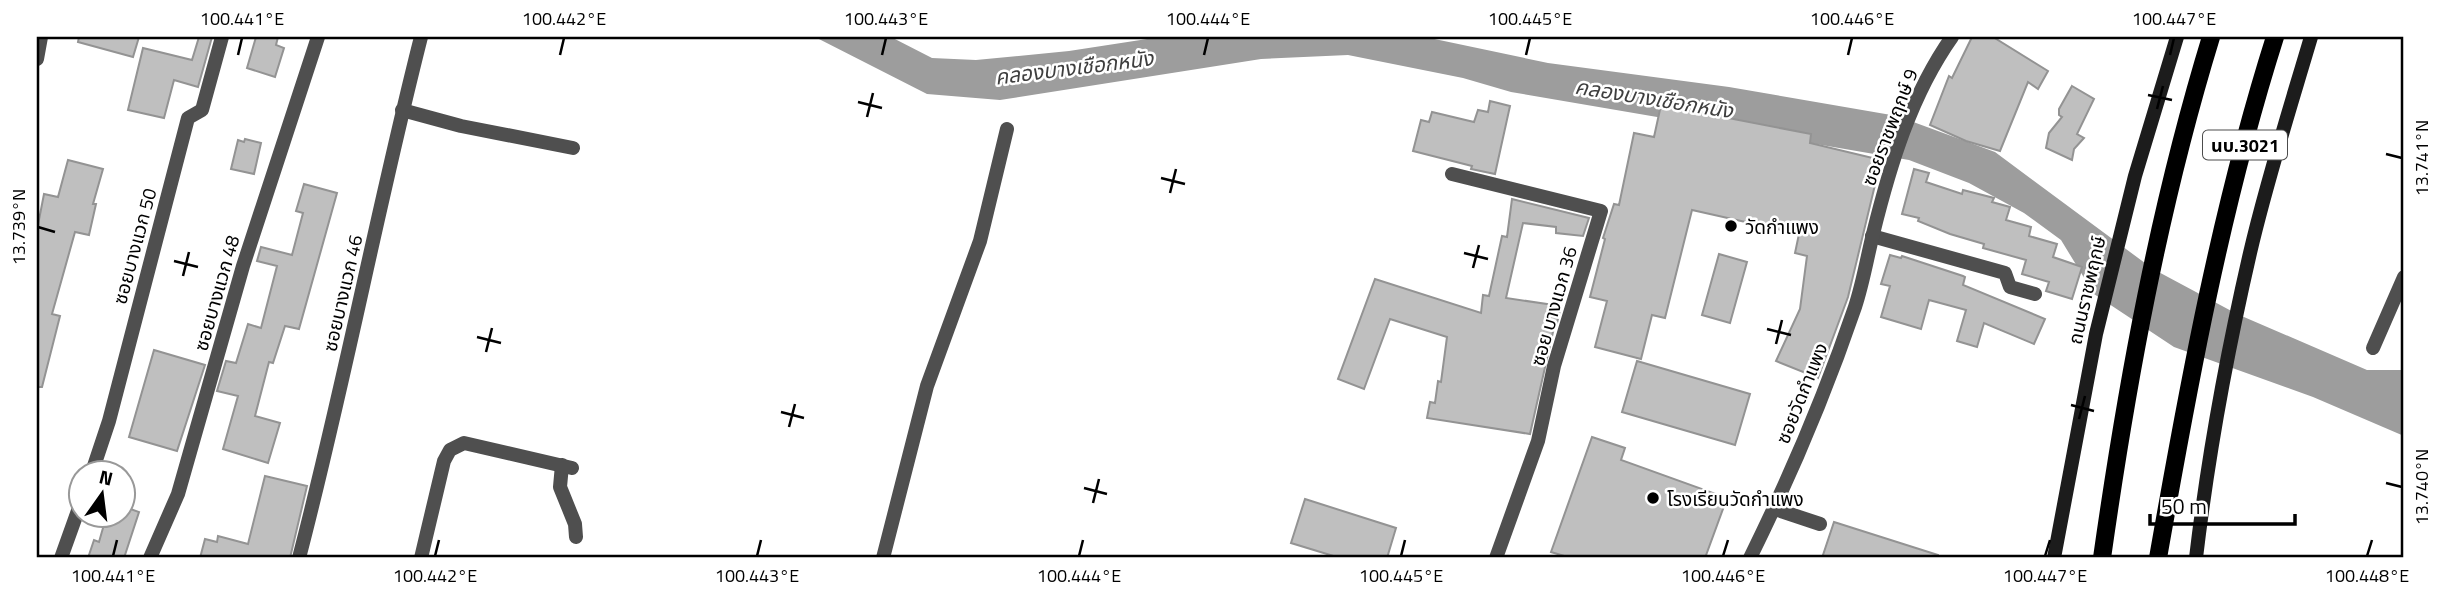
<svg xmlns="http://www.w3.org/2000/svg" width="2441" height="595" font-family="'Titillium Web','Noto Sans Thai',sans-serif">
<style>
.water{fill:#9d9d9d}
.building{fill:#bfbfbf;stroke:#939393;stroke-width:2}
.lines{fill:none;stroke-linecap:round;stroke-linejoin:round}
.minor{stroke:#4f4f4f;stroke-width:14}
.secondary{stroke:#1c1c1c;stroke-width:14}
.primary{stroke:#000;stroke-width:18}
.ticks{fill:none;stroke:#000;stroke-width:2.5}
.poi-dot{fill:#000;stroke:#fff;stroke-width:2.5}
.labels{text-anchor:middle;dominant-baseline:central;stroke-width:5;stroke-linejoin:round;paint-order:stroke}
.shield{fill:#fff;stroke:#4c4c4c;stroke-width:2}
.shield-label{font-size:18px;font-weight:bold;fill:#000}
.street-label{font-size:19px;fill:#000;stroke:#fff}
.poi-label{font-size:19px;fill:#000;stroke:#fff;text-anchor:start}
.water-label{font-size:21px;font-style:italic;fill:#3e3e3e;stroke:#fff}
.neatline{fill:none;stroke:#000;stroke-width:2.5}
.ticks-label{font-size:18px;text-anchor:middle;fill:#000}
</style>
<rect width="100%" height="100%" fill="#fff"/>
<path class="water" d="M815 37H891L932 58 976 60 1069 51 1160 37H1425L1548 63 1729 87 1897 116 1995 152 2153 269 2237 314 2367 370H2404V436L2313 397 2174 347 2094 294 2061 240 2024 213 1969 183 1909 160 1511 92 1463 78 1348 55 1261 59 1000 100 927 94Z"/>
<g class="building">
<path d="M79 37H139L133 57 78 42Z"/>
<path d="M199 37H212L198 87 174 80 164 118 128 110 143 48 192 60Z"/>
<path d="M256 37H278L276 45 284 48 275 77 247 68Z"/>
<path d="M1972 37H1993L2048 71 2038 89 2028 82 2000 151 1966 141 1930 125 1949 76 1952 78Z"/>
<path d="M2072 86 2094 99 2077 134 2084 138 2074 149 2072 160 2046 148 2049 133 2062 117 2059 115V109Z"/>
<path d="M1490 101 1510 106 1495 174 1471 169 1472 166 1413 151 1421 120 1429 122 1432 112 1474 122 1478 110 1488 112Z"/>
<path d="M1661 105 1811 134 1810 143 1881 160 1848 297 1818 378 1776 361 1800 309 1807 256 1795 253 1799 234 1692 210 1665 318 1652 315 1641 359 1595 347 1607 301 1590 297 1605 239 1603 238 1614 204 1619 205 1634 133 1654 137Z"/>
<path d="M245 139 261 143 254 174 231 169 238 140 244 142Z"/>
<path d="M68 160 103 169 93 204H96L89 235 75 232 52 314 60 316 42 387H37V230L44 194 58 197Z"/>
<path d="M1914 169 1929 173 1926 182 1962 194 1963 190 1994 198 1992 202 2010 207 2006 220 2031 227 2029 236 2057 244 2053 257 2082 267 2072 299 2046 291 2049 282 2022 274 2026 260 1983 248 1984 244 1950 234 1918 221 1919 218 1902 214Z"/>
<path d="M304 184 337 193 299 329 285 326 273 363 269 362 255 416 280 423 268 463 223 449 238 396 217 391 226 361 236 363 248 324 261 328 277 266 257 261 261 247 292 255 303 213 296 211Z"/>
<path d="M1512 199 1589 218 1583 236 1556 233V227L1523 223 1506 298 1561 306 1557 323H1555L1530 434 1427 418 1430 402 1435 403 1438 381 1441 382 1447 337 1390 319 1364 389 1338 379 1375 279 1481 313 1483 295 1489 296 1502 236 1507 237Z"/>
<path d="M1719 254 1747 262 1730 323 1702 315Z"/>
<path d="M1890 255 1901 258 1902 256 1963 276 1965 277 1963 285 2045 319 2034 344 1984 323 1977 347 1957 341 1966 310 1929 300 1921 329 1881 317 1890 286 1881 284Z"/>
<path d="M154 350 205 365 177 451 129 437Z"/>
<path d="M1637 361 1750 394 1735 445 1622 412Z"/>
<path d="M1592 437 1625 448 1621 460 1727 498 1705 558H1571L1551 552Z"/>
<path d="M265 476 307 486 290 558H200L205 539 217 542 218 536 248 544Z"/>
<path d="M1305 499 1396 528 1387 558H1340L1291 543Z"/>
<path d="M122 506 139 512 124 558H88L94 540 99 542 107 514H122Z"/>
<path d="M1834 522 1938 555V558H1822Z"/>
</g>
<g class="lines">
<g class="minor">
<path d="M37 59 41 37"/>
<path d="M402 110 461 126 573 148"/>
<path d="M1452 174 1601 211 1554 366 1538 441 1496 558"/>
<path d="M1872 236 2005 273 2010 287 2035 294"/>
<path d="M2373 348 2404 277"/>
<path d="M562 465 560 487 575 524 576 537"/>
<path d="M92 472 109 421 188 118 202 110 222 37"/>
<path d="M1775 509 1820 524"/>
<path d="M61 558 80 505"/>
<path d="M150 558 178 494 243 266 318 37"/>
<path d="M299 558C344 386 377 210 421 37"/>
<path d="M421 558 444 461 450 450 464 443 572 468"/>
<path d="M883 558 927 386 980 241 1007 129"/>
<path d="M1750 558C1790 477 1826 392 1855 307 1863 283 1867 258 1873 234 1890 165 1911 95 1952 37"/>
</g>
<g class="secondary">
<path d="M2054 558 2096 334 2135 176 2177 37"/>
<path d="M2196 558C2208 456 2227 353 2250 253 2267 180 2290 108 2311 37"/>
</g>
<g class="primary">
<path d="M2102 558C2127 382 2159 207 2211 37"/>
<path d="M2158 558C2189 382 2221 207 2275 37"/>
</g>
</g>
<path class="ticks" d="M238 55 242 38M560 55 564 38M882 55 886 38M1204 55 1208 38M1526 55 1530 38M1848 55 1852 38M2170 55 2174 38M2148 95 2172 100M858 102 882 108M2157 109 2163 86M867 117 873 93M2386 154 2402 158M1161 178 1185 184M1170 193 1176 169M38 227 55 232M1464 253 1488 259M174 261 198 267M1473 268 1479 245M183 276 189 252M1767 329 1791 335M477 337 501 343M1776 344 1782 320M486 352 492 328M2071 405 2094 411M781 412 804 418M2079 419 2085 396M789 427 795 404M2386 483 2402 487M1084 488 1107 494M1093 503 1099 479M113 556 117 540M435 556 439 540M757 556 761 540M1079 556 1083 540M1401 556 1405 540M1723 556 1728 540M2045 556 2050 540M2367 556 2372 540"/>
<g class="poi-dot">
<circle cx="1731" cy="226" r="7"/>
<circle cx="1653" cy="498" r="7"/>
</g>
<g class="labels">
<rect class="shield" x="2203" y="130.5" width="84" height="29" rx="5"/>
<g class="shield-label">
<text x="2245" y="145">นบ.3021</text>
</g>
<g class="street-label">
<text transform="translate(1889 127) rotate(-69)">ซอยราชพฤกษ์ 9</text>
<text transform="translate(134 246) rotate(-75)">ซอยบางแวก 50</text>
<text transform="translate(2086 290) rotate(-77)">ถนนราชพฤกษ์</text>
<text transform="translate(216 293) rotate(-74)">ซอยบางแวก 48</text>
<text transform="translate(342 293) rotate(-77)">ซอยบางแวก 46</text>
<text transform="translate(1553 306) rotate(-74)">ซอย บางแวก 36</text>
<text transform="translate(1801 393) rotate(-68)">ซอยวัดกำแพง</text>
</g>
<g class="poi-label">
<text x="1745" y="226">วัดกำแพง</text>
<text x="1667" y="498">โรงเรียนวัดกำแพง</text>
</g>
<g class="water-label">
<text transform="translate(1074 67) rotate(-7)">คลองบางเชือกหนัง</text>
<text transform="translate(1654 98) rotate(9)">คลองบางเชือกหนัง</text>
</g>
</g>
<rect width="2441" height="595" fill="none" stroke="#ffffff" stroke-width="77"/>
<g transform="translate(102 494) rotate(14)"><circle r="33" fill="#ffffff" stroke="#999999" stroke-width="2"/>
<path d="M0-5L12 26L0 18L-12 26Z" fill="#000000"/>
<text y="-10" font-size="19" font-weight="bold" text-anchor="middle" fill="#000000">N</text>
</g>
<path d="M2150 514v10h145v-10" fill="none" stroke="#000000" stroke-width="3.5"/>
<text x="2161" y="514" font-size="21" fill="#000000" stroke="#ffffff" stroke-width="5" paint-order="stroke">50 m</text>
<rect x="38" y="38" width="2364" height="518" class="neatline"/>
<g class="ticks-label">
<text x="242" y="25">100.441°E</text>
<text x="564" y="25">100.442°E</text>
<text x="886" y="25">100.443°E</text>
<text x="1208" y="25">100.444°E</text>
<text x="1530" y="25">100.445°E</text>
<text x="1852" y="25">100.446°E</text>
<text x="2174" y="25">100.447°E</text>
<text transform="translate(2422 158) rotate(-90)" y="6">13.741°N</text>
<text transform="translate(19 227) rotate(-90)" y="6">13.739°N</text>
<text transform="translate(2422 487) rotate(-90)" y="6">13.740°N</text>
<text x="113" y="582">100.441°E</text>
<text x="435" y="582">100.442°E</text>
<text x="757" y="582">100.443°E</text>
<text x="1079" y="582">100.444°E</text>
<text x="1401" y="582">100.445°E</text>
<text x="1723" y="582">100.446°E</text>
<text x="2045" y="582">100.447°E</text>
<text x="2367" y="582">100.448°E</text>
</g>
</svg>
